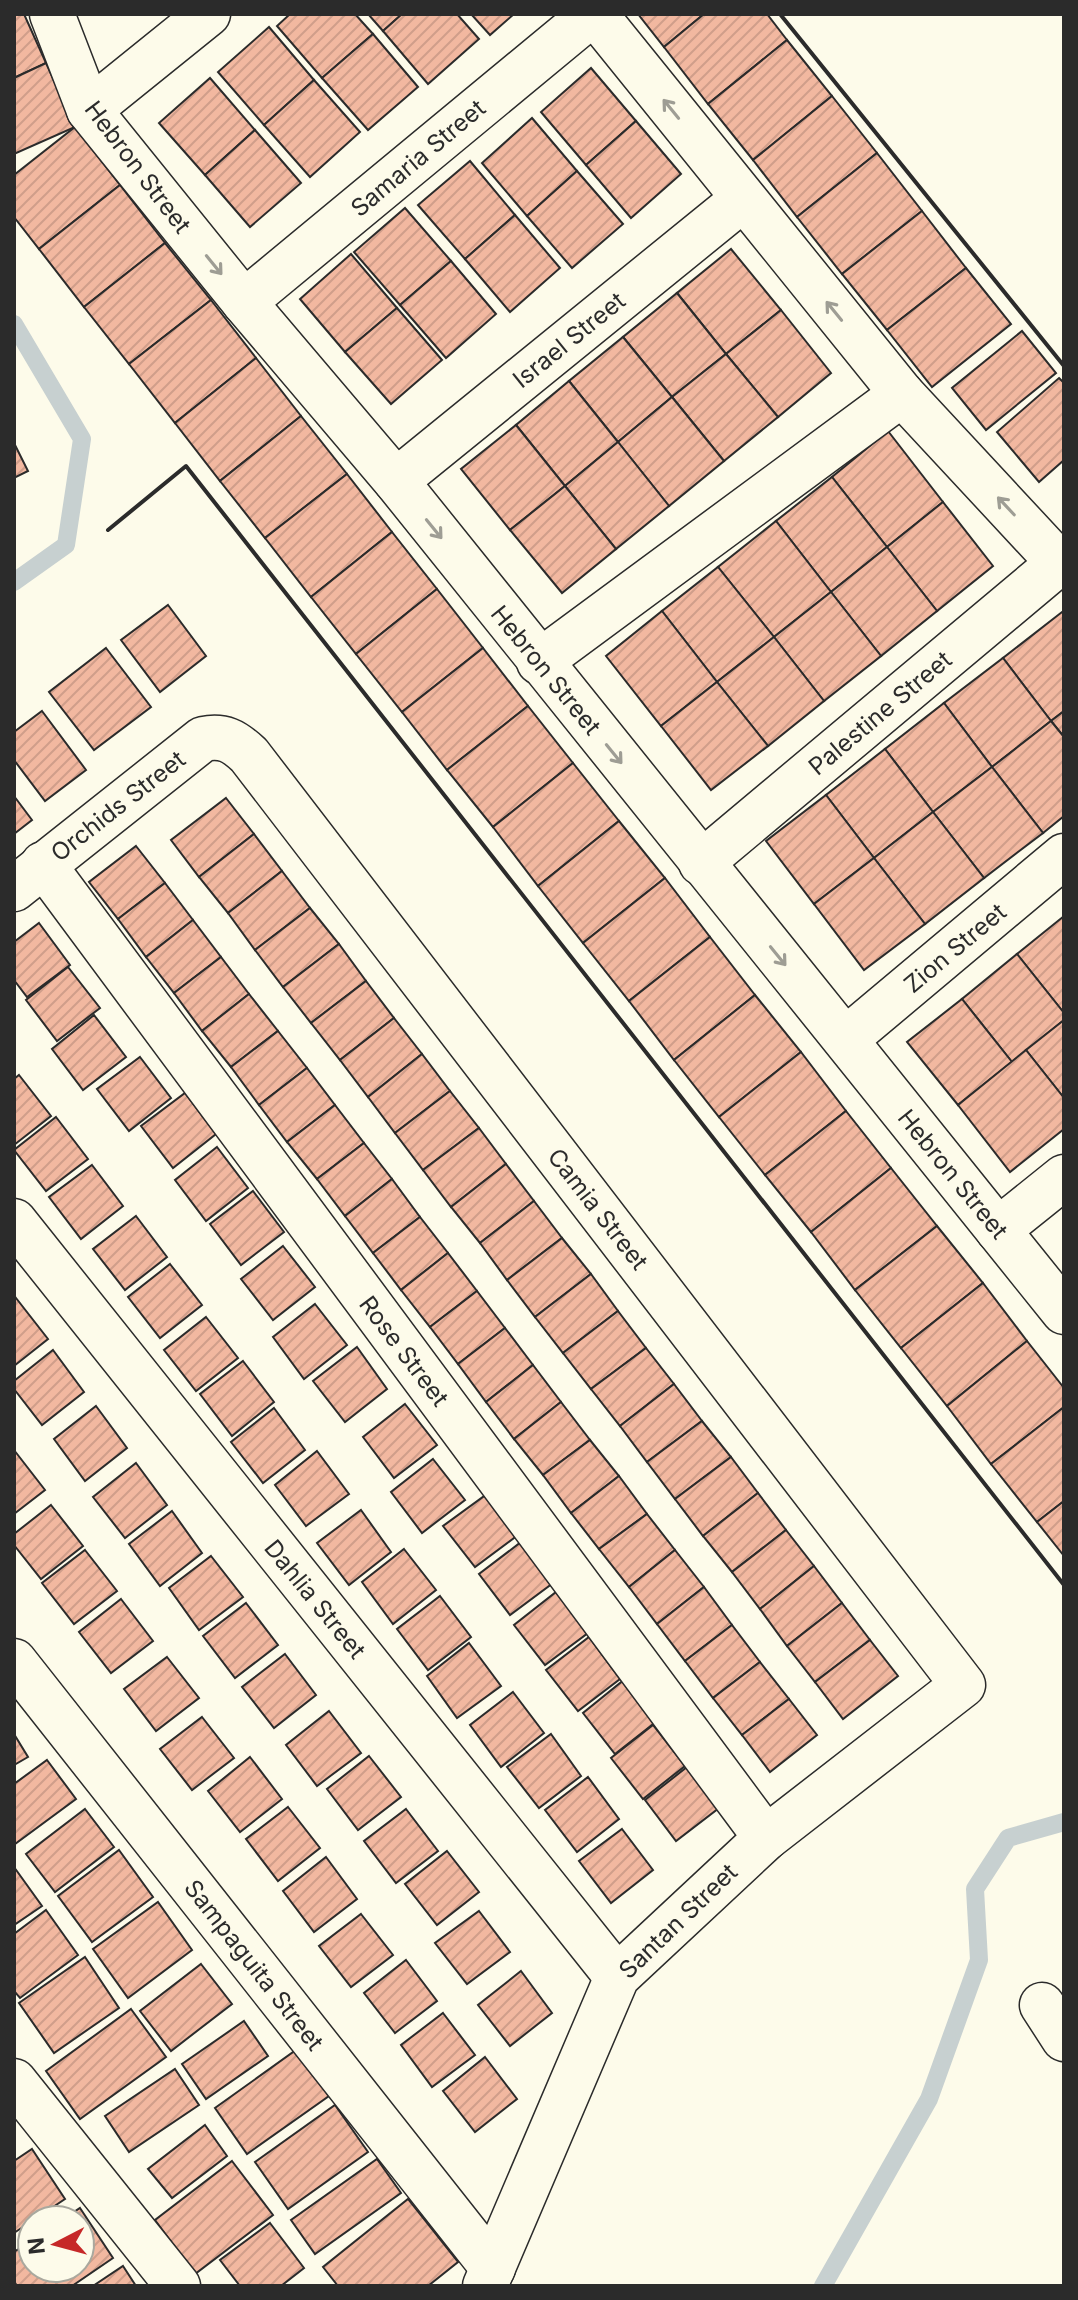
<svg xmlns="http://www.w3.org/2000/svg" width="1078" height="2300" font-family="Inter,sans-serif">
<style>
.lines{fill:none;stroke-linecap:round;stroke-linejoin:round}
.stream{stroke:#c7d0d0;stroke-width:18}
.building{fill:url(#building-hatch);stroke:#2b2b2b;stroke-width:2}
.street-casing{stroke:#2b2b2b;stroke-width:47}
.street{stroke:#fdfbea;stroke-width:44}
.wall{stroke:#2b2b2b;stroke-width:4}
.oneway{stroke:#9e9d94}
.labels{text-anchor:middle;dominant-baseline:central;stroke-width:6;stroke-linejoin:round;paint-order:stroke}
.street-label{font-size:24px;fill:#2b2b2b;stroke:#fdfbea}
</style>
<defs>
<pattern id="building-hatch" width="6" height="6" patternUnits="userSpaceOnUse" patternTransform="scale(2)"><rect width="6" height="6" fill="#f2b8a0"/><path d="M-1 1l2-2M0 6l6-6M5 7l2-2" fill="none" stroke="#d09e8a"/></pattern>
</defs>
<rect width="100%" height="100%" fill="#fdfbea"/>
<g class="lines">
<g class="stream">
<path d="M14 324 82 439 66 545 14 582"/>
<path d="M823 2286 929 2099 979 1960 975 1889 1008 1838 1064 1822"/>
</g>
</g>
<g class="building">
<path d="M14 14H24L46 63 14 78Z"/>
<path d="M290 14H355L373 34 322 78 277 26Z"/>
<path d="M368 14H402L383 31Z"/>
<path d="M402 14H457L479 39 428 84 383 31Z"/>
<path d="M471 14H514L490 35Z"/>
<path d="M638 14H704L664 47Z"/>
<path d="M704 14H767L787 40 708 104 664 47Z"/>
<path d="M269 27 314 80 264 125 218 72Z"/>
<path d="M373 34 418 87 368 130 322 78Z"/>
<path d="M787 40 832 96 753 160 708 104Z"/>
<path d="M46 63 75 127 14 154V78Z"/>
<path d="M591 68 636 121 586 165 541 112Z"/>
<path d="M210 78 255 130 205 175 159 123Z"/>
<path d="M314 80 360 132 310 177 264 125Z"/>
<path d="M832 96 877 153 797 217 753 160Z"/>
<path d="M532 118 577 171 527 216 482 163Z"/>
<path d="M636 121 681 174 631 218 586 165Z"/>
<path d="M75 127 120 185 39 249 14 217V175Z"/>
<path d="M255 130 301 183 250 227 205 175Z"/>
<path d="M877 153 922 211 842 274 797 217Z"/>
<path d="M470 161 515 215 465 259 418 205Z"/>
<path d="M577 171 623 224 572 268 527 216Z"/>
<path d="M120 185 165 243 84 307 39 249Z"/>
<path d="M405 208 451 261 400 305 354 252Z"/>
<path d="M922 211 966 268 887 330 842 274Z"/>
<path d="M515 215 560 268 510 312 465 259Z"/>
<path d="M165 243 211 300 129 364 84 307Z"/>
<path d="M731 249 781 310 726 354 677 293Z"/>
<path d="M351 254 397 308 345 352 300 299Z"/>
<path d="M451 261 496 314 446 358 400 305Z"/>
<path d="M966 268 1011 324 932 387 887 330Z"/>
<path d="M677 293 726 354 672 397 623 337Z"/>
<path d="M211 300 256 358 175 423 129 364Z"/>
<path d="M397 308 442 360 391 404 345 352Z"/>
<path d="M781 310 831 373 778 417 726 354Z"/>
<path d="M1022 331 1056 373 986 430 952 388Z"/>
<path d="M623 337 672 397 618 442 569 381Z"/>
<path d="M726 354 778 417 724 461 672 397Z"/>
<path d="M256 358 301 416 220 481 175 423Z"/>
<path d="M1059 378 1064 383V460L1039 482 997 432Z"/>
<path d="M569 381 618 442 565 486 516 425Z"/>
<path d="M672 397 724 461 669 506 618 442Z"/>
<path d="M301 416 347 474 265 538 220 481Z"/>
<path d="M516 425 565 486 510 530 461 469Z"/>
<path d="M888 431 943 502 887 547 832 477Z"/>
<path d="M618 442 669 506 616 549 565 486Z"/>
<path d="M14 443 28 471 14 478Z"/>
<path d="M347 474 392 532 311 597 265 538Z"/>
<path d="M832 477 887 547 831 592 776 521Z"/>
<path d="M565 486 616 549 562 593 510 530Z"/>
<path d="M943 502 993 566 937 611 887 547Z"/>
<path d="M776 521 831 592 774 637 718 567Z"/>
<path d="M392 532 437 589 356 654 311 597Z"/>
<path d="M887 547 937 611 881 656 831 592Z"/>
<path d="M718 567 774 637 717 682 662 611Z"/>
<path d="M437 589 483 648 402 712 356 654Z"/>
<path d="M831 592 881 656 824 701 774 637Z"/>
<path d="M168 605 206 656 160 692 121 640Z"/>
<path d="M662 611 717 682 661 726 606 656Z"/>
<path d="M1062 612 1064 614V711L1051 721 1003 658Z"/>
<path d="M774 637 824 701 768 746 717 682Z"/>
<path d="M106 648 151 707 94 750 49 692Z"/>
<path d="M483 648 528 706 447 770 402 712Z"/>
<path d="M1003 658 1051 721 992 767 944 703Z"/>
<path d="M717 682 768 746 711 790 661 726Z"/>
<path d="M944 703 992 767 933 812 885 749Z"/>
<path d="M528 706 573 763 493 827 447 770Z"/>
<path d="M42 711 86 770 45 801 14 760V732Z"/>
<path d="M1064 711V737L1051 721Z"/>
<path d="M1051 721 1064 737V816L1043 833 992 767Z"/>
<path d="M885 749 933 812 874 858 826 795Z"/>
<path d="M573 763 619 821 538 886 493 827Z"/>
<path d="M992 767 1043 833 984 878 933 812Z"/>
<path d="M826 795 874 858 814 904 766 841Z"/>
<path d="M14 796 32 820 14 834Z"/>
<path d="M226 798 254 834 199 877 171 840Z"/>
<path d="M933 812 984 878 925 924 874 858Z"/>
<path d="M619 821 665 878 583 943 538 886Z"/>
<path d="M254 834 282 871 228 913 199 877Z"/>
<path d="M136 846 165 883 118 919 89 882Z"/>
<path d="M874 858 925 924 864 970 814 904Z"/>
<path d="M282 871 310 908 255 950 228 913Z"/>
<path d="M665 878 710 937 629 1001 583 943Z"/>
<path d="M165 883 193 920 146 957 118 919Z"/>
<path d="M310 908 339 944 283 987 255 950Z"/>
<path d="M1064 916V1013L1017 954Z"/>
<path d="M193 920 221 957 174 993 146 957Z"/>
<path d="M39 923 70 965 27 997 14 980V942Z"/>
<path d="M710 937 755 995 674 1060 629 1001Z"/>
<path d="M339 944 366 981 311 1023 283 987Z"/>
<path d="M1017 954 1064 1013V1020L1012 1062 962 999Z"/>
<path d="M221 957 249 994 202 1031 174 993Z"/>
<path d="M68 967 100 1008 57 1041 26 1000Z"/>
<path d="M366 981 394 1018 340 1060 311 1023Z"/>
<path d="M249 994 278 1031 231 1067 202 1031Z"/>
<path d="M755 995 801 1052 719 1117 674 1060Z"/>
<path d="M962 999 1012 1062 958 1105 907 1042Z"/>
<path d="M94 1015 126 1057 83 1090 52 1049Z"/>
<path d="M394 1018 422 1054 368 1097 340 1060Z"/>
<path d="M1064 1020V1098L1026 1050Z"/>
<path d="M278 1031 307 1068 259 1105 231 1067Z"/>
<path d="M1026 1050 1064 1098V1129L1010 1172 958 1105Z"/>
<path d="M801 1052 846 1111 765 1175 719 1117Z"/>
<path d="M422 1054 450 1091 395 1133 368 1097Z"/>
<path d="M140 1057 171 1098 129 1131 97 1089Z"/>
<path d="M307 1068 335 1105 287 1142 259 1105Z"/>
<path d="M19 1075 51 1116 14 1145V1079Z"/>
<path d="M450 1091 479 1128 423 1170 395 1133Z"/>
<path d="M185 1093 216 1134 173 1168 141 1126Z"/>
<path d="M335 1105 364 1143 317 1179 287 1142Z"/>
<path d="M846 1111 891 1168 811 1232 765 1175Z"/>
<path d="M56 1117 88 1159 46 1191 14 1150Z"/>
<path d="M479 1128 506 1164 451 1207 423 1170Z"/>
<path d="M364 1143 392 1179 345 1216 317 1179Z"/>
<path d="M217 1147 248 1188 206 1221 175 1180Z"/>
<path d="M506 1164 534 1201 480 1243 451 1207Z"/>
<path d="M92 1165 123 1206 81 1239 49 1197Z"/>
<path d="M891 1168 937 1226 855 1290 811 1232Z"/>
<path d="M392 1179 420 1217 373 1253 345 1216Z"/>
<path d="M253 1191 284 1232 241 1265 210 1224Z"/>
<path d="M534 1201 562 1238 507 1280 480 1243Z"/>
<path d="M136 1216 167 1257 125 1290 93 1249Z"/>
<path d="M420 1217 448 1253 401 1290 373 1253Z"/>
<path d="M937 1226 983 1283 901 1348 855 1290Z"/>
<path d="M562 1238 591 1274 535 1317 507 1280Z"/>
<path d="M283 1246 315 1287 273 1320 241 1279Z"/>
<path d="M448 1253 477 1291 430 1327 401 1290Z"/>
<path d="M170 1264 202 1305 160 1338 128 1297Z"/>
<path d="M591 1274 618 1311 563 1353 535 1317Z"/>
<path d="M983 1283 1027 1341 947 1406 901 1348Z"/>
<path d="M477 1291 505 1328 458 1364 430 1327Z"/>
<path d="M16 1298 48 1339 14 1366V1300Z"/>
<path d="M315 1304 347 1345 304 1379 273 1337Z"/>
<path d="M618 1311 646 1348 591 1389 563 1353Z"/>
<path d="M206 1317 238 1358 196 1391 164 1350Z"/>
<path d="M505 1328 533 1365 486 1402 458 1364Z"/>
<path d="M1027 1341 1064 1388V1407L991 1464 947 1406Z"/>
<path d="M357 1347 387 1389 345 1422 313 1381Z"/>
<path d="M646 1348 674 1384 620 1426 591 1389Z"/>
<path d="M53 1350 84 1392 42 1425 14 1389V1381Z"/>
<path d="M243 1361 274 1402 232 1436 200 1394Z"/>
<path d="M533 1365 561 1402 514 1439 486 1402Z"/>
<path d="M674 1384 702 1421 647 1462 620 1426Z"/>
<path d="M561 1402 590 1440 543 1475 514 1439Z"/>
<path d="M405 1404 437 1445 394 1478 363 1437Z"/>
<path d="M96 1406 127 1448 85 1481 54 1439Z"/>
<path d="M1064 1407V1501L1037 1522 991 1464Z"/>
<path d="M274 1408 305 1450 263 1483 231 1442Z"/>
<path d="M702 1421 731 1457 675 1499 647 1462Z"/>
<path d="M590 1440 619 1476 571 1513 543 1475Z"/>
<path d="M14 1450 45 1490 14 1514Z"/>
<path d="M317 1451 349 1494 306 1526 275 1485Z"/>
<path d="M731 1457 758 1493 703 1536 675 1499Z"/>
<path d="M433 1459 465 1500 422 1533 391 1492Z"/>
<path d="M136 1463 167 1505 125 1538 93 1497Z"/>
<path d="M619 1476 647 1514 599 1549 571 1513Z"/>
<path d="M758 1493 786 1530 732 1572 703 1536Z"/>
<path d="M487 1494 518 1535 475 1567 443 1526Z"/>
<path d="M1064 1501V1556L1037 1522Z"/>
<path d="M51 1505 83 1546 41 1579 14 1545V1534Z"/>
<path d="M361 1510 391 1552 349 1585 317 1543Z"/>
<path d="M172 1511 202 1553 160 1586 129 1544Z"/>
<path d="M647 1514 675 1550 629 1587 599 1549Z"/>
<path d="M786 1530 814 1566 760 1609 732 1572Z"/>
<path d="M521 1542 553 1583 510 1615 479 1574Z"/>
<path d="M404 1549 436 1590 393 1624 362 1582Z"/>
<path d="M85 1550 117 1591 74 1624 42 1583Z"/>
<path d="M675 1550 704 1587 657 1624 629 1587Z"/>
<path d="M211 1556 243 1597 199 1630 169 1588Z"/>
<path d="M814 1566 842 1603 787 1646 760 1609Z"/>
<path d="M704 1587 732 1625 685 1661 657 1624Z"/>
<path d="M556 1592 588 1633 545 1665 514 1625Z"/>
<path d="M440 1596 471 1637 428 1670 397 1629Z"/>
<path d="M121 1599 153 1641 111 1673 79 1632Z"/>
<path d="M246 1603 278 1645 235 1678 203 1636Z"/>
<path d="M842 1603 870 1640 815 1682 787 1646Z"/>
<path d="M732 1625 760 1662 713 1698 685 1661Z"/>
<path d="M589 1637 620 1679 578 1711 546 1670Z"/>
<path d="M870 1640 898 1676 843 1719 815 1682Z"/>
<path d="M469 1643 501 1686 457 1718 427 1676Z"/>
<path d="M285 1654 316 1695 274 1728 242 1687Z"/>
<path d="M167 1657 199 1698 156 1731 124 1689Z"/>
<path d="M760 1662 789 1699 742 1735 713 1698Z"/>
<path d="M625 1679 657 1721 615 1754 583 1713Z"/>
<path d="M513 1692 544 1733 501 1767 470 1725Z"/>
<path d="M789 1699 817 1735 770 1772 742 1735Z"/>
<path d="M329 1711 361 1753 317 1786 286 1745Z"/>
<path d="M202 1717 234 1758 192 1790 160 1749Z"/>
<path d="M653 1725 685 1766 643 1799 611 1758Z"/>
<path d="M14 1734 28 1757 14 1765Z"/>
<path d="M551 1734 581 1776 539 1808 507 1767Z"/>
<path d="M369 1756 401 1797 358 1830 327 1789Z"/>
<path d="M250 1757 282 1799 240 1832 208 1791Z"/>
<path d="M47 1760 76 1799 15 1844 14 1784Z"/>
<path d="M687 1767 719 1808 676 1841 645 1800Z"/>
<path d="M588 1777 619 1819 577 1852 545 1810Z"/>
<path d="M288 1807 320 1848 278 1881 246 1839Z"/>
<path d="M85 1809 114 1847 55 1892 26 1854Z"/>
<path d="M406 1809 438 1851 396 1883 364 1841Z"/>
<path d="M622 1829 653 1870 611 1903 579 1861Z"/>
<path d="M119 1850 153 1897 92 1942 58 1896Z"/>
<path d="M447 1851 479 1892 437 1925 405 1884Z"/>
<path d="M326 1857 357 1899 314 1932 283 1891Z"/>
<path d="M14 1867 42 1906 14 1925Z"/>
<path d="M158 1902 192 1950 128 1998 93 1949Z"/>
<path d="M46 1910 78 1955 20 1998 14 1991V1934Z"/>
<path d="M479 1911 510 1952 467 1984 435 1943Z"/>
<path d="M361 1914 393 1955 351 1987 319 1946Z"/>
<path d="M85 1957 119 2008 54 2053 19 2003Z"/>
<path d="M406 1960 437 2001 395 2033 364 1993Z"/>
<path d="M201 1964 232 2004 171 2051 140 2011Z"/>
<path d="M521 1971 552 2013 510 2046 478 2005Z"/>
<path d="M131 2009 166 2057 80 2119 46 2071Z"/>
<path d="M443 2013 475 2055 432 2087 401 2045Z"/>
<path d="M244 2021 268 2056 206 2099 182 2064Z"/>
<path d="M296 2050 329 2096 247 2154 215 2108Z"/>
<path d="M485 2057 517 2099 475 2132 443 2091Z"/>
<path d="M175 2069 199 2105 129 2152 105 2116Z"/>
<path d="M335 2105 368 2152 288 2209 255 2162Z"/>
<path d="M205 2125 227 2156 172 2198 148 2169Z"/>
<path d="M32 2149 65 2199 14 2233V2161Z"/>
<path d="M377 2159 401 2193 315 2254 291 2220Z"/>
<path d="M232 2161 273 2215 195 2274 155 2220Z"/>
<path d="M408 2199 458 2262 428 2286H338L323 2267Z"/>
<path d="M80 2208 113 2258 72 2286H17L14 2281V2252L32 2240V2268H80V2220H62Z"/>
<path d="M270 2223 304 2268 281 2286H240L220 2260Z"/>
<path d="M123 2266 136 2286H93Z"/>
</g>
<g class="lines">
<g class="street-casing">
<g id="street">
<path d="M52 14 89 110 244 302 396 481 1064 1312"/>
<path d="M595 14 902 394 1059 563"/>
<path d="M89 110 208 14"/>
<path d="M244 302 592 14"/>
<path d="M396 481 743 199"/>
<path d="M539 662 902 394"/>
<path d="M701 863 1059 563 1064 561"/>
<path d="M43 864 766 1838"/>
<path d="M14 889 203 739C224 735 234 741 249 755L963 1685 766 1838 617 1977 485 2286"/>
<path d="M846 1039 1064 856"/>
<path d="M14 1221 617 1977"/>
<path d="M998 1230 1064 1177"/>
<path d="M14 1661 493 2268"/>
<path d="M1042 2005 1064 2039"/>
<path d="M14 2081 178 2286"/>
</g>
</g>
<use href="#street" class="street"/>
<g class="wall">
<path d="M780 14 1064 366"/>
<path d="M108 530 186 466 1064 1585"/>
</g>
</g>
<defs><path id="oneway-shaft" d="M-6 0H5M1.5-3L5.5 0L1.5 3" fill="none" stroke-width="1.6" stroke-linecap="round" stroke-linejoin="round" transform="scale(2)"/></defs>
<g class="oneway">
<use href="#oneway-shaft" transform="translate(671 109) rotate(-129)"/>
<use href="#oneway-shaft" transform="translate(214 265) rotate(51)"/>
<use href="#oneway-shaft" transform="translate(834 311) rotate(-129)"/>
<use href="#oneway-shaft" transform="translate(1006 506) rotate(-133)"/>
<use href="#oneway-shaft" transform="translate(434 529) rotate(51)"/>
<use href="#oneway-shaft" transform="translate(614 754) rotate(51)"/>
<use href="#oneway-shaft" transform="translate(778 956) rotate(51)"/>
</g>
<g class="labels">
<g class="street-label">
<text transform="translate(418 158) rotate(-40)">Samaria Street</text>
<text transform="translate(138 167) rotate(53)">Hebron Street</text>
<text transform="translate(569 340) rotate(-39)">Israel Street</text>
<text transform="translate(546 670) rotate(51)">Hebron Street</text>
<text transform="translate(880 713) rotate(-40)">Palestine Street</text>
<text transform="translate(118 806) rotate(-38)">Orchids Street</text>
<text transform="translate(955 948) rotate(-40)">Zion Street</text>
<text transform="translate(953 1174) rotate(51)">Hebron Street</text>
<text transform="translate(598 1209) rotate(52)">Camia Street</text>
<text transform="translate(404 1351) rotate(53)">Rose Street</text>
<text transform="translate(315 1599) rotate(51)">Dahlia Street</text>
<text transform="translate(678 1921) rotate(-44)">Santan Street</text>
<text transform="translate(254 1965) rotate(52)">Sampaguita Street</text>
</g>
</g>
<rect width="1078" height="2300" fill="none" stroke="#2b2b2b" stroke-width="32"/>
<g transform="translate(56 2244) rotate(264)"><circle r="38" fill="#fdfbea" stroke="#a9a89e" stroke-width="2"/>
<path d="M0-6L14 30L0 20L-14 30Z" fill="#c62828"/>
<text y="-12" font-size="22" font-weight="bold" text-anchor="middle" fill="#2b2b2b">N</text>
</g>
</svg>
